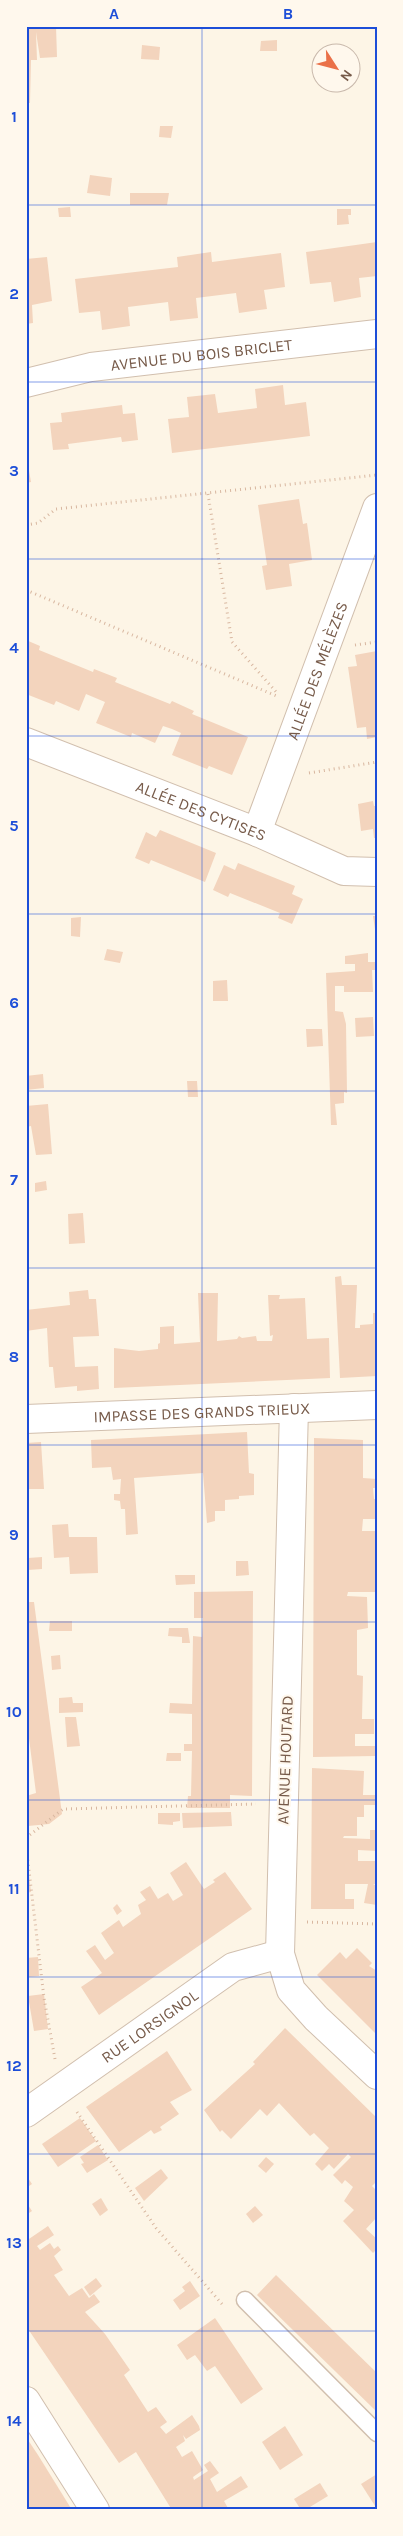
<svg xmlns="http://www.w3.org/2000/svg" width="403" height="2536" font-family="Karla,sans-serif">
<style>
.building{fill:#f3d4bd}
.lines{fill:none;stroke-linecap:round;stroke-linejoin:round}
.service-casing{stroke:#d1bfae;stroke-width:19}
.minor-casing{stroke:#d1bfae;stroke-width:30}
.path{stroke:#d8b7a0;stroke-width:3;stroke-dasharray:1 4;stroke-linecap:butt}
.service{stroke:#fff;stroke-width:16}
.minor{stroke:#fff;stroke-width:28}
.grid{fill:none;stroke:#1d4ed8;stroke-width:1;stroke-opacity:0.55}
.labels{text-anchor:middle;dominant-baseline:central;stroke-width:4;stroke-linejoin:round;paint-order:stroke}
.street-label{font-size:16px;fill:#775b4a;stroke:#fff8ed}
.neatline{fill:none;stroke:#1d4ed8;stroke-width:2}
.grid-label{font-size:16px;text-anchor:middle;font-weight:bold;fill:#1d4ed8}
</style>
<rect width="100%" height="100%" fill="#fdf5e6"/>
<g class="building">
<path d="M26 26H56L57 57 40 58 36 32 37 60H31L30 103H26Z"/>
<path d="M277 40V51H260L261 41Z"/>
<path d="M142 45 160 47 159 60 141 59Z"/>
<path d="M160 126H173L171 138 159 137Z"/>
<path d="M90 175 112 178 110 196 87 193Z"/>
<path d="M130 193H169L167 205H130Z"/>
<path d="M70 207 71 217H59L58 208Z"/>
<path d="M337 209H351V215H348L349 224 337 225Z"/>
<path d="M377 242V276L359 278 361 297 334 302 331 282 310 284 306 252Z"/>
<path d="M211 252 212 262 281 253 285 287 264 290 267 309 239 313 236 293 196 298 198 318 170 321 168 302 128 307 130 326 102 330 100 311 79 313 75 279 178 267 177 257Z"/>
<path d="M47 257 52 301 32 305 33 323 26 324V259Z"/>
<path d="M283 385 285 405 306 402 310 436 172 453 168 419 189 417 187 397 215 394 218 413 257 408 255 389Z"/>
<path d="M122 405 123 414 135 413 138 440 122 442 121 437 68 444 69 449 53 450 50 423 62 422 61 413Z"/>
<path d="M26 453 31 482 26 483Z"/>
<path d="M299 499 303 524 307 523 312 560 289 564 292 586 266 590 262 566 267 565 258 505Z"/>
<path d="M26 640 40 646 39 650 93 672 94 669 117 678 115 682 170 704 172 701 194 711 192 714 248 737 232 775 209 766 207 769 172 755 181 733 172 729 163 726 155 743 132 733 131 737 96 723 105 702 86 694 79 711 56 701 54 705 26 694Z"/>
<path d="M377 651V737L367 739 366 727 357 728 348 667 357 666 355 655Z"/>
<path d="M373 801 374 806H377V838H374L373 829 361 831 358 804Z"/>
<path d="M160 830 216 853 205 882 151 860 149 864 135 858 146 832 156 837Z"/>
<path d="M238 863 295 886 292 894 303 899 292 924 278 918 280 913 230 893 228 897 213 890 224 865 235 870Z"/>
<path d="M373 916H377V936H376Z"/>
<path d="M81 917 80 937 71 936V918Z"/>
<path d="M107 949 123 952 120 963 104 960Z"/>
<path d="M368 953V962H376L377 970H372L373 992H344V986H335V1011L343 1012 346 1024 347 1093 344 1092V1103L335 1104 337 1125H331L326 973 355 971V964H345V956Z"/>
<path d="M227 980 228 1001H213V981Z"/>
<path d="M373 1017 374 1036 356 1037 355 1018Z"/>
<path d="M306 1029H322L323 1046 307 1047Z"/>
<path d="M43 1074 44 1088 26 1090V1076Z"/>
<path d="M187 1081H197L198 1097H188Z"/>
<path d="M48 1104 52 1154 36 1155 31 1126 26 1127V1106Z"/>
<path d="M46 1181 47 1190 35 1192V1183Z"/>
<path d="M83 1213 85 1243 69 1244 68 1214Z"/>
<path d="M341 1276 342 1285H357L355 1328H360V1325L373 1324V1313H377V1376L340 1378 335 1277Z"/>
<path d="M88 1290 89 1299H96L99 1336 73 1337 75 1367 98 1366 99 1389 77 1391V1386L55 1388 53 1367H49L47 1328 26 1331V1310L70 1305 69 1292Z"/>
<path d="M198 1293H218L217 1341 237 1339 239 1336 242 1338 256 1336 257 1341H272L273 1335 270 1336 268 1295H280L279 1299 305 1298 307 1339 329 1338 330 1378 114 1388V1348L139 1351 158 1349V1344L160 1343V1327L174 1326V1344L200 1342Z"/>
<path d="M247 1432 249 1473 254 1474V1495L239 1496V1499L225 1500V1511H215V1521L207 1523 203 1473 134 1478 138 1534 126 1535 125 1509H121L120 1501 114 1500V1494H120L121 1479 113 1480 111 1467 92 1468 91 1440Z"/>
<path d="M314 1438 363 1440V1478L377 1479V1488H373L374 1499H377V1519H363L362 1531H377V1592H348L347 1596 367 1597 368 1628 357 1630V1675L363 1676 362 1719H374V1734H355V1746H375V1756L313 1757Z"/>
<path d="M41 1442 44 1489H28L26 1443Z"/>
<path d="M68 1524 69 1537H97L98 1573 70 1574 69 1557 54 1558 52 1525Z"/>
<path d="M42 1557V1569L28 1570V1558Z"/>
<path d="M236 1561H248L249 1575 236 1576Z"/>
<path d="M175 1575H195V1584L176 1585Z"/>
<path d="M253 1591 252 1796 230 1795V1808H187L188 1796H191L192 1751H184V1744H192V1714L169 1713 170 1703 192 1704 193 1636 202 1637 203 1618H194V1592Z"/>
<path d="M26 1602H34L62 1814 49 1824 28 1826 26 1796 36 1793 26 1715Z"/>
<path d="M50 1621H72V1631H49Z"/>
<path d="M169 1628H188L190 1643H182V1637L168 1636Z"/>
<path d="M60 1655 61 1669 52 1670 51 1656Z"/>
<path d="M72 1697 73 1703H83V1712L59 1713V1698Z"/>
<path d="M65 1717H76L80 1746 67 1747Z"/>
<path d="M167 1753H181V1761H166Z"/>
<path d="M312 1768 364 1771 363 1795H377V1805H364V1817H357V1836H344L343 1838 370 1839V1830H377V1851L358 1850V1861H377V1884H373L377 1886V1905L364 1903 368 1884H345V1899H354V1909H311Z"/>
<path d="M231 1812 232 1826 183 1828 182 1813Z"/>
<path d="M158 1813H180V1821L173 1822V1825L158 1824Z"/>
<path d="M186 1862 204 1889 215 1882 213 1880 225 1872 252 1909 99 2015 81 1987 102 1973 86 1951 95 1945 105 1960 114 1953 101 1933 119 1920 123 1927 141 1914 138 1905 146 1900 140 1892 150 1886 158 1899 168 1893 173 1901 183 1895 170 1873Z"/>
<path d="M26 1875H29L31 1892 26 1893Z"/>
<path d="M117 1904 122 1911 117 1915 113 1908Z"/>
<path d="M357 1948 372 1963 369 1966 377 1971V2035L317 1975 340 1952 346 1959Z"/>
<path d="M38 1957 39 1976 26 1977V1958Z"/>
<path d="M44 1994 48 2029 34 2031 28 1996Z"/>
<path d="M285 2028 377 2118V2181L372 2186 377 2191V2217L366 2229 377 2239V2249L373 2253 343 2221 354 2210 344 2201 353 2187 345 2180 342 2184 333 2175 351 2157 348 2154 334 2169 329 2164 322 2171 315 2164 329 2148 314 2133 310 2136 279 2103 267 2116 260 2109 231 2139 222 2130 220 2132 204 2110 255 2064 253 2062Z"/>
<path d="M167 2051 192 2090 170 2102 179 2114 160 2127 162 2130 154 2134 151 2130 119 2152 86 2107Z"/>
<path d="M80 2118 96 2141 58 2167 42 2144Z"/>
<path d="M98 2145 108 2160 87 2173 81 2164 84 2163 80 2157Z"/>
<path d="M266 2157 274 2164 266 2173 258 2166Z"/>
<path d="M161 2169 168 2178 144 2201 135 2188Z"/>
<path d="M28 2178 32 2184 26 2188V2180Z"/>
<path d="M101 2198 108 2210 100 2216 92 2204Z"/>
<path d="M26 2202 32 2211 26 2215Z"/>
<path d="M255 2206 263 2215 253 2223 246 2214Z"/>
<path d="M48 2226 54 2235 37 2246 40 2250 50 2243 54 2249 58 2246 61 2250 54 2256 63 2270 54 2275 69 2296 82 2288 89 2298 94 2294 100 2302 85 2312 105 2334 130 2370 124 2375 148 2412 156 2407 167 2422 160 2427 166 2434 192 2415 199 2426 200 2430 186 2439 183 2435 185 2441 176 2447 182 2457 192 2451 203 2470 193 2477 194 2480 208 2471 204 2465 210 2461 219 2473 210 2479 217 2492 241 2476 248 2487 224 2501 229 2510H172L136 2452 119 2463 26 2326V2241Z"/>
<path d="M276 2275 377 2373V2412L257 2295Z"/>
<path d="M96 2278 102 2286 90 2296 84 2287Z"/>
<path d="M190 2281 200 2296 180 2310 173 2300 185 2291 182 2287Z"/>
<path d="M215 2318 263 2389 241 2404 215 2366 207 2371 195 2355 187 2360 177 2345Z"/>
<path d="M285 2426 303 2455 280 2470 262 2442Z"/>
<path d="M26 2437 38 2455 72 2510H26Z"/>
<path d="M377 2474V2509L361 2484Z"/>
<path d="M320 2483 328 2496 305 2510H301L294 2499Z"/>
</g>
<g class="lines">
<g class="service-casing">
<path id="service" d="M245 2300 377 2433"/>
</g>
<g class="minor-casing">
<g id="minor">
<path id="s1" d="M26 383 91 367 377 334"/>
<path id="s2" d="M26 742 257 832 344 871 377 872"/>
<path id="s3" d="M257 832 377 508"/>
<path d="M294 1408 280 1954 291 1990 316 2018 377 2075"/>
<path id="s4" d="M26 1419 377 1405"/>
<path id="s5" d="M26 2113 233 1967 280 1954"/>
<path d="M26 2401 95 2510"/>
</g>
</g>
<g class="path">
<path d="M208 494 232 642 278 694"/>
<path d="M26 525 38 523 56 509 377 475"/>
<path d="M26 590 279 697"/>
<path d="M355 645 377 642"/>
<path d="M309 773 377 762"/>
<path d="M26 1838 63 1809 256 1804"/>
<path d="M26 1845 44 1998 55 2059"/>
<path d="M307 1922 377 1924"/>
<path d="M77 2112 156 2228 222 2304"/>
</g>
<use href="#service" class="service"/>
<use href="#minor" class="minor"/>
</g>
<path class="grid" d="M202 26V2510M26 205H377M26 382H377M26 559H377M26 736H377M26 914H377M26 1091H377M26 1268H377M26 1445H377M26 1622H377M26 1800H377M26 1977H377M26 2154H377M26 2331H377"/>
<g class="labels">
<g class="street-label">
<text stroke="none"><textPath href="#s1" startOffset="178">AVENUE DU BOIS BRICLET</textPath></text>
<text stroke="none"><textPath href="#s3" startOffset="172">ALLÉE DES MÉLÈZES</textPath></text>
<text stroke="none"><textPath href="#s2" startOffset="188">ALLÉE DES CYTISES</textPath></text>
<text stroke="none"><textPath href="#s4" startOffset="176">IMPASSE DES GRANDS TRIEUX</textPath></text>
<text transform="translate(285 1760) rotate(-88)">AVENUE HOUTARD</text>
<text stroke="none"><textPath href="#s5" startOffset="151">RUE LORSIGNOL</textPath></text>
</g>
</g>
<rect width="403" height="2536" fill="none" stroke="#fff8ed" stroke-width="55"/>
<g transform="translate(336 68) rotate(126)"><circle r="24" fill="#fff8ed" stroke="#c9b9ac"/>
<path d="M0-4L9 19L0 12L-9 19Z" fill="#ea7149"/>
<text y="-8" font-size="14" font-weight="bold" text-anchor="middle" fill="#775b4a">N</text>
</g>
<rect x="28" y="28" width="348" height="2480" class="neatline"/>
<g class="grid-label">
<text x="114" y="19">A</text>
<text x="288" y="19">B</text>
<text x="14" y="122">1</text>
<text x="14" y="299">2</text>
<text x="14" y="476">3</text>
<text x="14" y="653">4</text>
<text x="14" y="831">5</text>
<text x="14" y="1008">6</text>
<text x="14" y="1185">7</text>
<text x="14" y="1362">8</text>
<text x="14" y="1540">9</text>
<text x="14" y="1717">10</text>
<text x="14" y="1894">11</text>
<text x="14" y="2071">12</text>
<text x="14" y="2248">13</text>
<text x="14" y="2426">14</text>
</g>
</svg>
